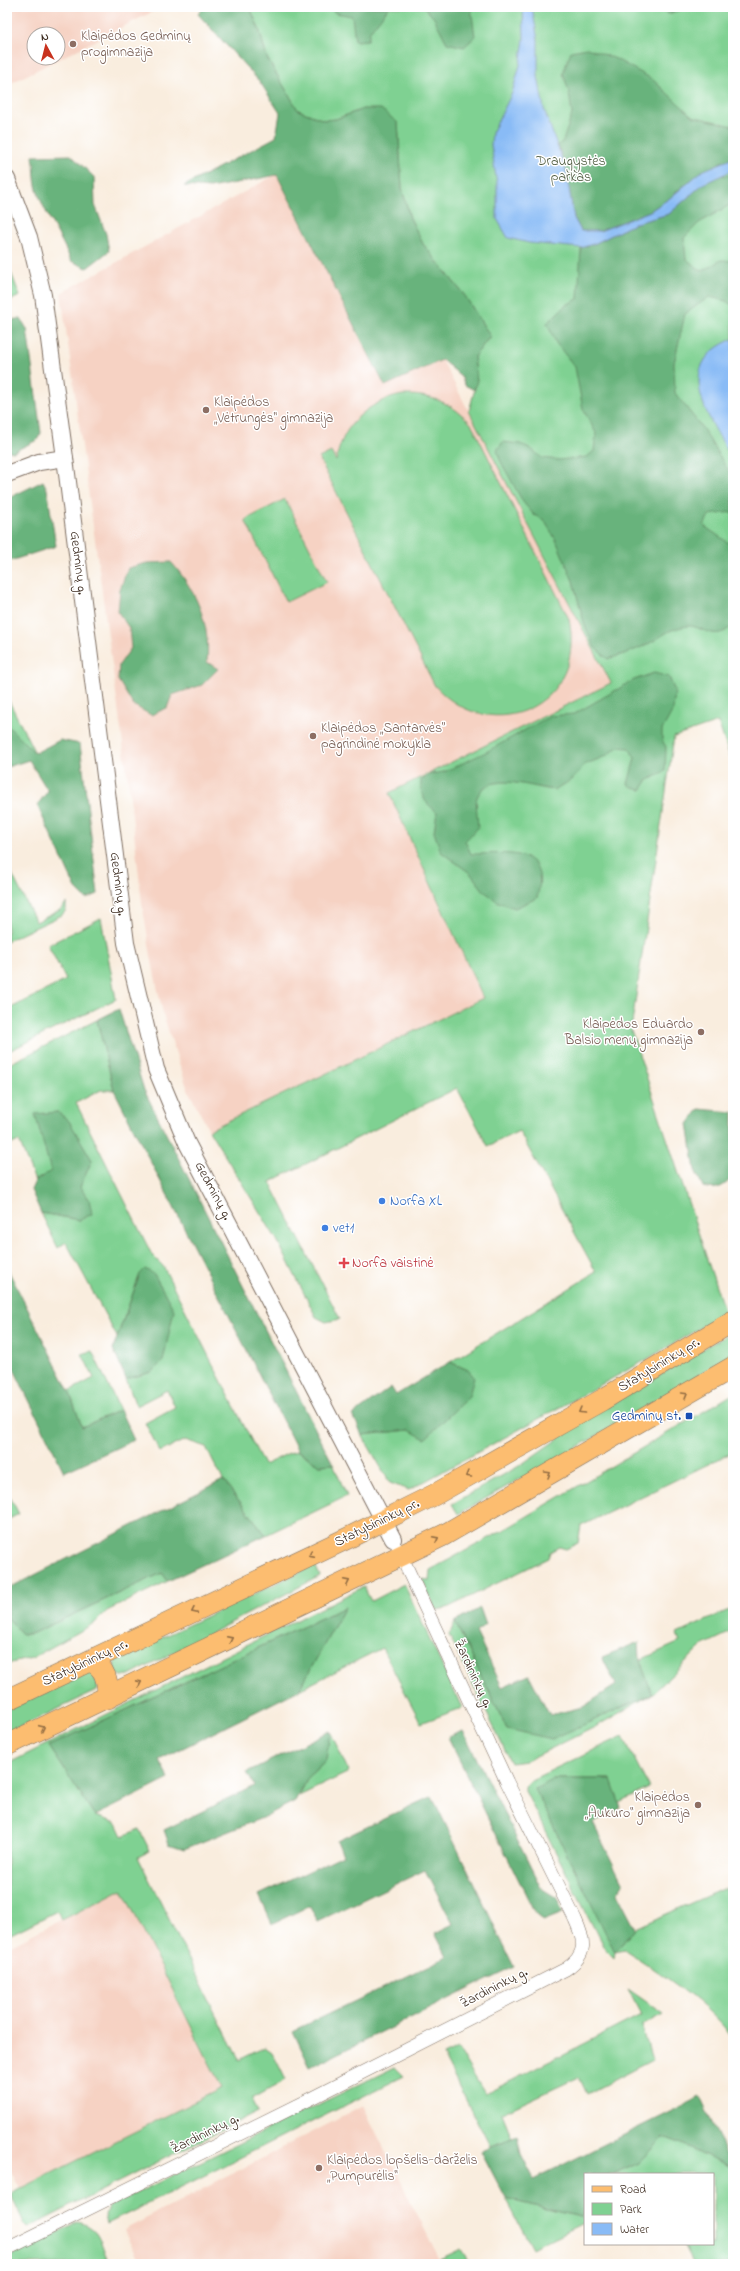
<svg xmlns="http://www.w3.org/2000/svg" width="740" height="2271" font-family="'Indie Flower',sans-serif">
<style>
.built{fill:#f6d2c3;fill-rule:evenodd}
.green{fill:#7fd192;stroke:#5d7e58}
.forest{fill:#67b37c;stroke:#516e4d}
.water{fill:#89bbf6;stroke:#62728a}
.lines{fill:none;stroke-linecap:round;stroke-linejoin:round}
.minor-casing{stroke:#7e6e61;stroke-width:14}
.tertiary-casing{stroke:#7e6e61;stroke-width:18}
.primary-casing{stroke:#7e6e61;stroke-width:22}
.minor{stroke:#fff;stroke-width:13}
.tertiary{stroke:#fff;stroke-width:16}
.primary{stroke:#fcbd6f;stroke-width:21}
.oneway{stroke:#926c42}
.education-dot{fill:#8d6e63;stroke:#fff;stroke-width:1.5}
.shop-dot{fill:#3f7fe0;stroke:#fff;stroke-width:1.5}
.health-dot{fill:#e0444e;stroke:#fff;stroke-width:1.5}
.transit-dot{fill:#1a4fb4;stroke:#fff;stroke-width:1.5}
.labels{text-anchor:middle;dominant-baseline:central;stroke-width:3;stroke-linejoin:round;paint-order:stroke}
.education-label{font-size:14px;fill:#785e54;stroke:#fff;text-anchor:start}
.park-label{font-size:14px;fill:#4f5c41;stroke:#fff}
.street-label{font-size:14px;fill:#3b2a1e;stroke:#fff}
.shop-label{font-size:14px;fill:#366cbe;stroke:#fff;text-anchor:start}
.health-label{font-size:14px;fill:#be3a42;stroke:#fff;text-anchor:start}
.transit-label{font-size:14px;fill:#164399;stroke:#fff;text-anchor:end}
</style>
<rect width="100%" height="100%" fill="#fff"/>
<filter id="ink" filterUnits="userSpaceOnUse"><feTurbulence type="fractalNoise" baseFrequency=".025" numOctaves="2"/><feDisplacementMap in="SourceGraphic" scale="8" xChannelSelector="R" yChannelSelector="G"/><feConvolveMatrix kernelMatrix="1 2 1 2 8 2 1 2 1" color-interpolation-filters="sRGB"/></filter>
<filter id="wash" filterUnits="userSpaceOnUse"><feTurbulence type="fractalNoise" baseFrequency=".012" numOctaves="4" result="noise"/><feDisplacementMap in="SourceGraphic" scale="16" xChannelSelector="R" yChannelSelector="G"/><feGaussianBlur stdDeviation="0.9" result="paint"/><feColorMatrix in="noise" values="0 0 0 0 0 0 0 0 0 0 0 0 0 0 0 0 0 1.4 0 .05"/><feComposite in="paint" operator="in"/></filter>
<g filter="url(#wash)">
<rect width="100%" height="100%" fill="#f9edde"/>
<g class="built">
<path d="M7 7H162L7 85ZM34 34H58V58H34Z"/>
<path d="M277 174 384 385 442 360 611 683 389 793 483 998 209 1130 188 1090 177 1057 163 1014 152 962 142 903 129 788 61 293Z"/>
<path d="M122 1889 222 2088 20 2189 7 2164V1947Z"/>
<path d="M363 2106 442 2264H141L124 2230Z"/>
</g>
<g class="green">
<path d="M250 7H733V766L718 722 674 737 631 1030 725 1313 644 1361 409 1490 390 1483 362 1435 409 1430 468 1370 450 1362 596 1272 519 1131 488 1146 457 1088 270 1182 340 1319 326 1322 316 1317 277 1240 209 1130 483 998 389 793 611 683 469 411 477 381 474 357 490 336 465 296 423 244 410 218 402 188 398 123 363 109 336 119 324 120 298 110 267 58 259 29Z"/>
<path d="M7 262 20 296 7 302Z"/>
<path d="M402 395C431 394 453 403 472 425L569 619C587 703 493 750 435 686L319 458 331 452 336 461C342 425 367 402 402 395Z"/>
<path d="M285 499 327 582 286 602 245 520Z"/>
<path d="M7 697 35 753 7 725Z"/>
<path d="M7 864 36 922 60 910 66 903V910L62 915 7 941Z"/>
<path d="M101 918 116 999 7 1052V1010L66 980 48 945Z"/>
<path d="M97 1020 114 1090H101L76 1103 152 1255 163 1266 264 1465 289 1453 298 1451 320 1465 333 1464 347 1496 266 1535 223 1480 206 1447 185 1440 160 1452 145 1423 175 1407 167 1390 136 1406 126 1379 152 1372 163 1361 167 1339 140 1274 117 1337 66 1242 58 1248 41 1213 80 1220 89 1199 80 1187 92 1160 51 1171 35 1181 19 1141 7 1146V1065Z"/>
<path d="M733 1331V1354L593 1438 458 1514 452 1504 519 1466 583 1421Z"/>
<path d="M92 1351 120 1410 82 1427 69 1391 94 1378 82 1354Z"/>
<path d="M733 1394V1452L581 1526 578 1543 566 1549 559 1547 550 1552 548 1558 447 1608 436 1610 422 1579 429 1580 430 1570 504 1530Z"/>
<path d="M7 1491 19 1514 7 1520Z"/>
<path d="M315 1565 320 1576 129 1676C118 1678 111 1670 116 1659Z"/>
<path d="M162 1573 168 1581 107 1611 95 1623 32 1658 7 1664V1617L22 1634H31Z"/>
<path d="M404 1584 462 1708 421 1723 382 1648 299 1690 345 1607 49 1746 95 1816 117 1823 123 1836 139 1829 150 1851 138 1857 239 2060 265 2047 272 2052 286 2080 252 2099 258 2111 28 2228 25 2225 10 2194 222 2088 122 1889 62 1920 57 1911 7 1936V1764L359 1589 364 1587 371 1601Z"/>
<path d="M733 1608V1631L702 1646 652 1694 597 1726 526 1761 511 1763 449 1635 455 1622 507 1729 651 1694 640 1660 680 1642 677 1634Z"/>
<path d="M90 1672 94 1673 98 1689 94 1692 7 1733V1710Z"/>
<path d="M330 1731 349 1772 299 1796 309 1776 326 1760Z"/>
<path d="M623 1736 649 1788 619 1803 610 1779H553L615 1952 635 1928 727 1887V1902H733V2040C717 2010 655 1969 625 1950L615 1952 614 1958 604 1948 525 1791V1786L531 1780Z"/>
<path d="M628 1989 664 2014 642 2026 652 2060 587 2094 579 2077 502 2113 512 2138 490 2146 443 2056 458 2049 485 2094 641 2015Z"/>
<path d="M395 2067 404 2076 107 2224 105 2216 108 2207Z"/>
<path d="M664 2137 680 2143 733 2168V2264H693L683 2244H713V2174H613L641 2161Z"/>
<path d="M506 2199 579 2217 585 2207V2222L532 2248Z"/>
<path d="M78 2222C100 2228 99 2239 107 2258L102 2264H7V2257Z"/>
<path d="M461 2249 469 2264H442L440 2259Z"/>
</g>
<g class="forest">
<path d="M204 7H250L259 29 267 58 298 110 324 120 336 119 363 109H381L398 123 402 188 410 218 423 244 465 296 490 336 474 357 477 381 474 390 465 385 461 376 442 360 385 386 277 175 210 188 184 186 276 137 280 113 260 82 198 14Z"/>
<path d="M327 7H389L370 31 368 40 355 41 352 16 336 13Z"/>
<path d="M424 7H471L475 37 464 47 447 43 434 18Z"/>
<path d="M657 7H682L681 10 668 14Z"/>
<path d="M587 48 616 59 652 79 692 116 733 126V158L723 161 685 184 670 198 650 211 600 231H581L574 218 566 170 558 145 563 141 572 114 569 92 563 73 571 51Z"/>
<path d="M71 155 94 177 95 205 106 234 109 251 87 268 71 261C61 236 45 215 37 190 34 179 35 167 33 156Z"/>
<path d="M721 175 733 176V203L699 223 684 238 686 259 702 271 721 260 733 261V306L726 301 709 297 685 314 674 363 675 393 703 429 733 478V512L709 515 704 526 733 546V625C714 644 702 625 688 626 666 629 663 637 646 645 634 651 621 655 608 659L595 648 585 626 573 581 556 540 544 520 534 515 523 502 500 460 497 450 503 442 520 444 530 448 542 458 558 460 587 457 594 451 596 433 583 409 575 367 556 343 547 323 566 305 578 299 581 248 596 243 636 223 669 214 703 184Z"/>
<path d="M15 319H21L27 329 41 433 37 440 13 452 9 451 7 447V323Z"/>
<path d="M43 481 47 489 56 546 7 562V499Z"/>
<path d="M171 562C196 590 211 624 207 662L218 669 202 685 172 695 167 708 151 715 133 705 118 680 119 665 131 648 129 628 118 612 120 589 128 568 147 563Z"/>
<path d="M654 673 669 677 675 691 673 710 662 730V740L666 747 665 771 647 781 641 790 633 788 628 784 635 758 629 748 618 747 606 756 584 765 575 777 556 790C534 789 489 769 477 797 475 802 478 821 478 828L465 841 471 854C506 854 551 845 537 898L515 908 498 902 484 891 470 873 441 852 434 832 437 812C424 802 420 796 421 780L430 774 444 772 486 752 550 716 574 714 634 680Z"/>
<path d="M7 725 35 753 60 740 80 744 98 894 86 899 76 889 37 805 48 791 29 760 7 767Z"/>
<path d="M119 1009 144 1090 333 1464 320 1465 298 1451 114 1090 97 1020Z"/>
<path d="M699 1109 733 1112V1177C723 1187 717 1191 703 1187L695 1170 688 1124Z"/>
<path d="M58 1112 69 1121 92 1160 80 1187 89 1199 92 1214 80 1220 41 1213 31 1190 35 1181 51 1171 35 1114Z"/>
<path d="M7 1268 69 1391 82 1427 120 1410 134 1440 64 1472 7 1355Z"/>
<path d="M145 1269 154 1274 174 1310 163 1361 152 1372 126 1379 113 1349 140 1274Z"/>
<path d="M450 1362 468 1370 474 1377 469 1396 425 1439 409 1430 362 1435 353 1415 391 1387 396 1395Z"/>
<path d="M223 1480 266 1535 168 1581 162 1573 31 1634H22L7 1617V1589Z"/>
<path d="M345 1607 299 1690 159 1760 169 1779 95 1816 49 1746Z"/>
<path d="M480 1608 486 1625 476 1632 502 1687 529 1675 550 1715 583 1707 616 1685 602 1657 639 1642 640 1660 652 1694 552 1739 507 1729 455 1622Z"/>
<path d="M330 1731 326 1760 309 1776 295 1801 262 1818 184 1849 169 1844 164 1830 254 1786 247 1772Z"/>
<path d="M463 1731 541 1888 557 1898 563 1913 543 1921 533 1909 448 1737Z"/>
<path d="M553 1779H611L621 1808 593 1823 623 1884 617 1893 635 1928 615 1952 535 1789Z"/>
<path d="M432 1796 514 1967 310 2067 293 2031 447 1957 435 1933 453 1924 425 1870 318 1921 309 1906 272 1924 259 1895 343 1855 337 1841Z"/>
<path d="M733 1881V1902H727V1887Z"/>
<path d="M700 2097 733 2168 680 2143 664 2137 641 2161 613 2174H585V2207L580 2217 506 2199 481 2151 517 2136 521 2154 534 2179Z"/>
</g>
<g class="water">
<path d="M523 7H532L538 40V76L544 109 566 170 574 218 581 231H600L650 211 670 198 702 171 733 158V170L703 184 669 214 636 223 596 243 581 248 529 243 508 238 497 219V184L491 145 492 133 512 93 520 65 524 39Z"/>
<path d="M733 339V460C711 421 669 365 733 339Z"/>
</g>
</g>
<g filter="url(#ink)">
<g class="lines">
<g class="minor-casing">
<path id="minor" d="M7 2249 312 2098 566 1969C588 1954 585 1941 575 1919L507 1782 398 1549"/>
</g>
<g class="tertiary-casing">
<g id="tertiary">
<path d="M7 179 29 237 43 295 65 458 126 943 156 1069 187 1143 393 1539"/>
<path d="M7 474 39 462 65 458"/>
</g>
</g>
<g class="primary-casing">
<g id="primary">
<path d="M90 1661C106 1667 108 1682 108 1698"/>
<path d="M7 1700 348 1538 434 1495 602 1400 733 1321"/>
<path d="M7 1745 444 1535 733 1367"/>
</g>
</g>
<use href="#minor" class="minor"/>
<use href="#tertiary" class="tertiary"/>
<use href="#primary" class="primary"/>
</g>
<defs><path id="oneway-chevron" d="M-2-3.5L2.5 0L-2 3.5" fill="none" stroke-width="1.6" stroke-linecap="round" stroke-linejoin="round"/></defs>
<g class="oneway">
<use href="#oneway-chevron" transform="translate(685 1395) rotate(-30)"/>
<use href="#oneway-chevron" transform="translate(581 1411) rotate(150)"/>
<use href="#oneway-chevron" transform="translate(548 1474) rotate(-30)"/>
<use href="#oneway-chevron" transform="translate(468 1475) rotate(150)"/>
<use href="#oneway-chevron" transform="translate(436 1539) rotate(-27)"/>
<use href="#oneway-chevron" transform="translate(311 1555) rotate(154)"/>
<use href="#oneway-chevron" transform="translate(347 1582) rotate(-26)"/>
<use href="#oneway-chevron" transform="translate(194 1611) rotate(155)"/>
<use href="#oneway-chevron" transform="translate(230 1639) rotate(-26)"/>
<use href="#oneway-chevron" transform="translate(139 1683) rotate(-26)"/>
<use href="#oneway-chevron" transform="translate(42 1728) rotate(-25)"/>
</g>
</g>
<g class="education-dot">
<circle cx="73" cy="44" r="4"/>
<circle cx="206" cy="410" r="4"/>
<circle cx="313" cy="736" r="4"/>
<circle cx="701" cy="1032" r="4"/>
<circle cx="698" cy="1805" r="4"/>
<circle cx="319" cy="2168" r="4"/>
</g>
<g class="shop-dot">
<circle cx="382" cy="1201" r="4"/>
<circle cx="325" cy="1228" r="4"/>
</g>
<path class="health-dot" d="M342 1257h4v4h4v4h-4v4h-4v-4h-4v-4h4z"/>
<rect class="transit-dot" x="685" y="1412" width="8" height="8" rx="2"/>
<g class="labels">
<g class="education-label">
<text x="81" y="36">Klaipėdos Gedminų<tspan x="81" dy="16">progimnazija</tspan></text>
<text x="214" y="402">Klaipėdos<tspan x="214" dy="16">„Vėtrungės“ gimnazija</tspan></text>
<text x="321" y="728">Klaipėdos „Santarvės“<tspan x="321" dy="16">pagrindinė mokykla</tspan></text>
<text x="693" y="1024" text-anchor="end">Klaipėdos Eduardo<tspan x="693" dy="16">Balsio menų gimnazija</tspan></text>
<text x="690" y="1797" text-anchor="end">Klaipėdos<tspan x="690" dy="16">„Aukuro“ gimnazija</tspan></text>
<text x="327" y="2160">Klaipėdos lopšelis-darželis<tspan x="327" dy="16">„Pumpurėlis“</tspan></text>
</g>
<g class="park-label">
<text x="571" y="161">Draugystės<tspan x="571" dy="16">parkas</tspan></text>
</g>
<g class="street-label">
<text transform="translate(78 563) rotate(83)">Gedminų g.</text>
<text transform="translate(118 884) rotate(83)">Gedminų g.</text>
<text transform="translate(213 1191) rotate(62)">Gedminų g.</text>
<text transform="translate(659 1365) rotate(-31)">Statybininkų pr.</text>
<text transform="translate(377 1523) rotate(-26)">Statybininkų pr.</text>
<text transform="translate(85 1663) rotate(-25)">Statybininkų pr.</text>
<text transform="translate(473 1674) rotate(65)">Žardininkų g.</text>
<text transform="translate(494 1988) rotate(-27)">Žardininkų g.</text>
<text transform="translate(205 2134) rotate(-26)">Žardininkų g.</text>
</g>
<g class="shop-label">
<text x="390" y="1201">Norfa XL</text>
<text x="333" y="1228">vet1</text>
</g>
<g class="health-label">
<text x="352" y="1263">Norfa vaistinė</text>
</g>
<g class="transit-label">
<text x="681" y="1416">Gedminų st.</text>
</g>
</g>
<rect width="740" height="2271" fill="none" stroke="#fff" stroke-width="24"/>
<rect x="584" y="2173" width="130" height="72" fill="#ffffff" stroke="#b1aaa5"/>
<rect x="592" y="2186" width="20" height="6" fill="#fcbd6f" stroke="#b1aaa5"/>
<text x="620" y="2193" font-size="12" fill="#3b2a1e">Road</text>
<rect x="592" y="2203" width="20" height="12" fill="#7fd192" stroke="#b1aaa5"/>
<text x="620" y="2213" font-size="12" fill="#3b2a1e">Park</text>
<rect x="592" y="2223" width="20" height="12" fill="#89bbf6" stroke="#b1aaa5"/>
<text x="620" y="2233" font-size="12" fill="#3b2a1e">Water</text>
<g transform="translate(46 46) rotate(353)"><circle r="19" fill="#ffffff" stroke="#b1aaa5"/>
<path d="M0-3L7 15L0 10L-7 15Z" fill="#c8321e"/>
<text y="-6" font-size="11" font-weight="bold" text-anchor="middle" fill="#3b2a1e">N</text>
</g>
</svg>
